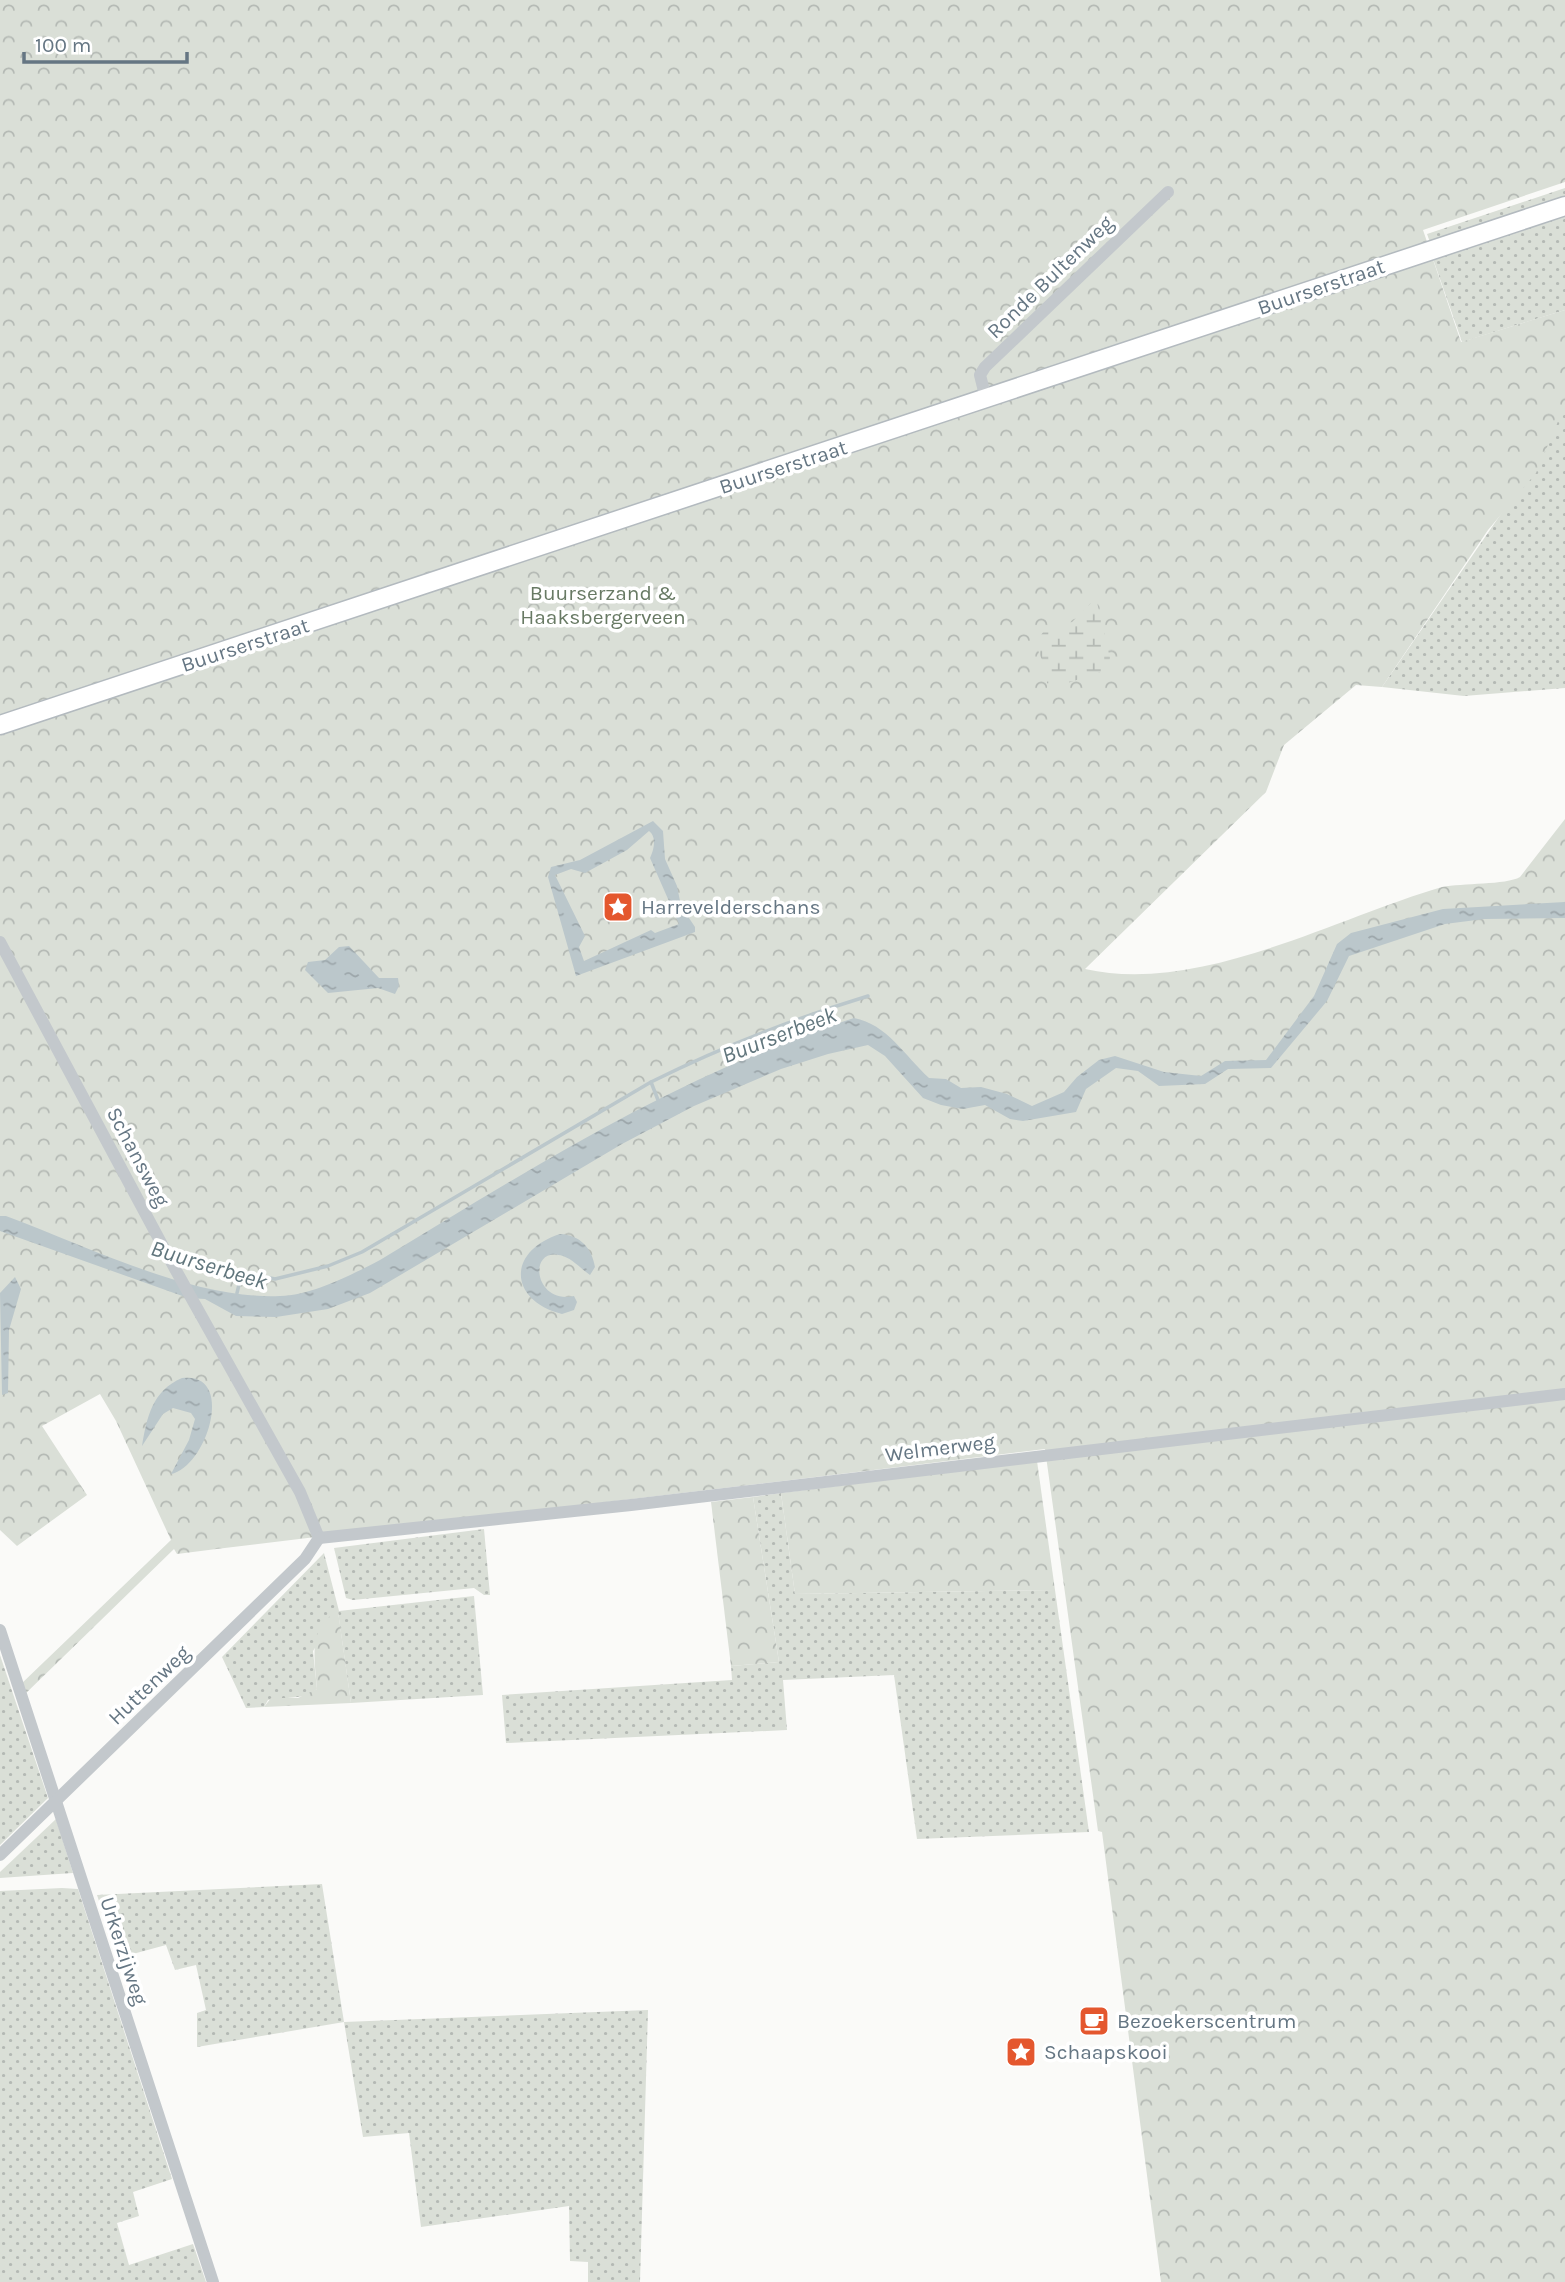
<svg xmlns="http://www.w3.org/2000/svg" width="1565" height="2282" font-family="Karla,sans-serif">
<style>
.grass{fill:url(#grass-dots)}
.forest{fill:url(#forest-crowns)}
.wetland{fill:url(#wetland-marsh)}
.water{fill:url(#water-ripples);fill-rule:evenodd}
.lines{fill:none;stroke-linecap:round;stroke-linejoin:round}
.stream{stroke:#bbc7cb;stroke-width:3.5}
.secondary-casing{stroke:#b3babf;stroke-width:21}
.street{stroke:#c3c8cc;stroke-width:12}
.secondary{stroke:#fff;stroke-width:18}
.labels{text-anchor:middle;dominant-baseline:central;stroke-width:7;stroke-linejoin:round;paint-order:stroke}
.street-label{font-size:21px;fill:#657683;stroke:#fff}
.park-label{font-size:21px;fill:#687a64;stroke:#fff}
.poi-label{font-size:21px;fill:#657683;stroke:#fff;text-anchor:start}
.water-label{font-size:23px;font-style:italic;fill:#60757c;stroke:#fff}
</style>
<defs>
<pattern id="grass-dots" width="8" height="8" patternUnits="userSpaceOnUse" patternTransform="scale(1.75)"><rect width="8" height="8" fill="#dadfd7"/><path d="M2 2h.1M6 6h.1" fill="none" stroke="#b4b9b4" stroke-width="1.8" stroke-linecap="round"/></pattern>
<pattern id="forest-crowns" width="20" height="18" patternUnits="userSpaceOnUse" patternTransform="scale(1.75)"><rect width="20" height="18" fill="#dadfd7"/><path d="M2 6a3 3 0 1 1 6 0M12 15a3 3 0 1 1 6 0" fill="none" stroke="#b4b9b4"/></pattern>
<pattern id="wetland-marsh" width="20" height="14" patternUnits="userSpaceOnUse" patternTransform="scale(1.75)"><rect width="20" height="14" fill="#dadfd7"/><path d="M1 5h8M5 5V1M11 12h8M15 12V8" fill="none" stroke="#b4b9b4"/></pattern>
<pattern id="water-ripples" width="26" height="14" patternUnits="userSpaceOnUse" patternTransform="scale(1.75)"><rect width="26" height="14" fill="#bbc7cb"/><path d="M2 4q2-2 4 0t4 0M15 11q2-2 4 0t4 0" fill="none" stroke="#9ca6aa"/></pattern>
</defs>
<rect width="100%" height="100%" fill="#fafaf8"/>
<g class="grass">
<path d="M1565 188V200L1431 245 1427 234Z"/>
<path d="M1565 212V310L1462 342 1432 256Z"/>
<path d="M1565 404V688L1464 696 1382 687 1505 508Z"/>
<path d="M781 1493 795 1594 1055 1590 1089 1832 917 1839 894 1675 783 1680 787 1730 506 1743 502 1695 732 1680 731 1666 779 1662 753 1497Z"/>
<path d="M484 1529 490 1595H484L474 1588 353 1600 346 1598 334 1548Z"/>
<path d="M324 1553 339 1611 474 1596 483 1695 351 1703 338 1612 313 1651 317 1689 307 1696 268 1700 264 1707 246 1708 222 1657Z"/>
<path d="M0 1655 48 1798 0 1845Z"/>
<path d="M56 1819 73 1873 0 1878V1872Z"/>
<path d="M322 1884 344 2022 648 2010 640 2282H588V2262L570 2261 569 2206 421 2227 409 2133 363 2137 344 2022 197 2047V2013L206 2010 196 1965 175 1970 166 1945 118 1958 97 1895Z"/>
<path d="M62 1888 78 1889 172 2179 133 2192 139 2216 117 2223 129 2265 193 2244 206 2282H0V1891Z"/>
</g>
<g class="forest">
<path d="M0 0H1565V182L1423 230 1461 342 1565 310V405L1536 473 1488 530 1382 687 1356 685 1284 745 1266 792 1085 969C1199 995 1335 918 1442 887 1462 883 1506 885 1520 877L1565 819V2282H1161L1102 1832 1098 1831 1045 1449C756 1485 466 1518 177 1554L174 1549 23 1696 20 1685 171 1540 116 1421 100 1394 42 1426 87 1495 17 1546 0 1530Z"/>
<path d="M1037 1461 1055 1590 795 1594 781 1493Z"/>
<path d="M753 1497 779 1662 731 1666 711 1502Z"/>
<path d="M338 1611 351 1703 264 1707 271 1698H298L317 1689C315 1659 307 1627 338 1611Z"/>
</g>
<path class="wetland" d="M1096 598 1110 658 1106 670 1047 690V672L1035 643 1047 627 1072 622Z"/>
<g class="water">
<path d="M653 821 663 831 665 859 677 886 681 906 695 927V932L576 976 548 877 551 867 580 860ZM649 831C657 837 654 850 650 858L679 924 655 933 651 930 584 961 579 947 585 936 555 875 571 869 585 873 627 850Z"/>
<path d="M1565 902V918L1484 919 1445 924 1349 956 1327 1001 1271 1068 1228 1069 1205 1084 1159 1086 1138 1071 1116 1068 1086 1089 1076 1112 1023 1121 1010 1119 985 1105 963 1109 941 1105 923 1098 885 1056 868 1045 828 1054 781 1069 694 1106 622 1144 370 1293 328 1309 276 1317 236 1316 205 1299 188 1298 0 1231V1216H6C87 1246 193 1300 280 1296 313 1295 351 1275 380 1260 534 1167 681 1073 854 1018 887 1024 905 1056 929 1078L946 1079 961 1088 981 1087 1007 1094 1032 1106 1064 1092 1077 1077 1099 1060 1115 1056 1164 1072 1201 1076 1225 1061 1266 1060 1314 996 1337 944 1351 933 1443 909Z"/>
<path d="M349 946 379 978H398L399 986 395 994 378 988 328 993 305 970 308 962 325 960 339 947Z"/>
<path d="M560 1234C580 1235 592 1248 595 1267L590 1275C581 1269 574 1260 563 1256 527 1244 533 1305 574 1296L577 1302 574 1310 562 1314C508 1300 507 1251 560 1234Z"/>
<path d="M15 1277 21 1289 9 1330 8 1393 2 1395 0 1293Z"/>
<path d="M182 1378C236 1371 208 1466 171 1474L189 1440 195 1419 191 1413 173 1408 163 1414 142 1446C147 1417 152 1391 182 1378Z"/>
</g>
<g class="lines">
<g class="stream">
<path d="M658 1100 651 1082C721 1047 793 1019 868 996"/>
<path d="M237 1293 242 1272 275 1279 328 1266 362 1252 651 1082"/>
</g>
<g class="secondary-casing">
<path id="secondary" d="M0 725 1565 206"/>
</g>
<g class="street">
<path d="M986 399 980 375 985 367 1168 192"/>
<path d="M0 942 174 1267 300 1492 319 1538"/>
<path d="M319 1538 631 1505 1565 1394"/>
<path d="M0 1630 213 2282"/>
<path d="M0 1855 305 1559 319 1538"/>
</g>
<use href="#secondary" class="secondary"/>
</g>
<defs>
<g id="sight-square" transform="scale(1.575)"><rect x="-9" y="-9" width="18" height="18" rx="4" fill="#e4572e" stroke="#fff"/><path d="M0-6L1.8-2.2L6-1.7L2.9 1.2L3.7 5.4L0 3.3L-3.7 5.4L-2.9 1.2L-6-1.7L-1.8-2.2Z" fill="#fff"/></g>
<g id="cafe-square" transform="scale(1.575)"><rect x="-9" y="-9" width="18" height="18" rx="4" fill="#e4572e" stroke="#fff"/><path d="M-5.5-4.5H6V0H3Q3 3.5 0 3.5H-2.5Q-5.5 3.5-5.5 0ZM3-3.2v2h1.7v-2ZM-6 4.5H4V6H-6Z" fill="#fff"/></g>
</defs>
<g fill-rule="evenodd">
<use href="#sight-square" x="618" y="907"/>
<use href="#cafe-square" x="1094" y="2021"/>
<use href="#sight-square" x="1021" y="2052"/>
</g>
<g class="labels">
<g class="street-label">
<text transform="translate(1050 277) rotate(-44)">Ronde Bultenweg</text>
<text transform="translate(1321 287) rotate(-19)">Buurserstraat</text>
<text transform="translate(783 467) rotate(-18)">Buurserstraat</text>
<text transform="translate(245 645) rotate(-18)">Buurserstraat</text>
<text transform="translate(138 1157) rotate(62)">Schansweg</text>
<text transform="translate(940 1448) rotate(-7)">Welmerweg</text>
<text transform="translate(149 1685) rotate(-44)">Huttenweg</text>
<text transform="translate(124 1951) rotate(72)">Urkerzijweg</text>
</g>
<g class="park-label">
<text x="603" y="593">Buurserzand &amp;<tspan x="603" dy="24">Haaksbergerveen</tspan></text>
</g>
<g class="poi-label">
<text x="641" y="907">Harrevelderschans</text>
<text x="1117" y="2021">Bezoekerscentrum</text>
<text x="1044" y="2052">Schaapskooi</text>
</g>
<g class="water-label">
<text transform="translate(779 1035) rotate(-21)">Buurserbeek</text>
<text transform="translate(209 1265) rotate(17)">Buurserbeek</text>
</g>
</g>
<path d="M24 52v10h163v-10" fill="none" stroke="#657683" stroke-width="3.5"/>
<text x="35" y="52" font-size="21" fill="#657683" stroke="#ffffff" stroke-width="5" paint-order="stroke">100 m</text>
</svg>
